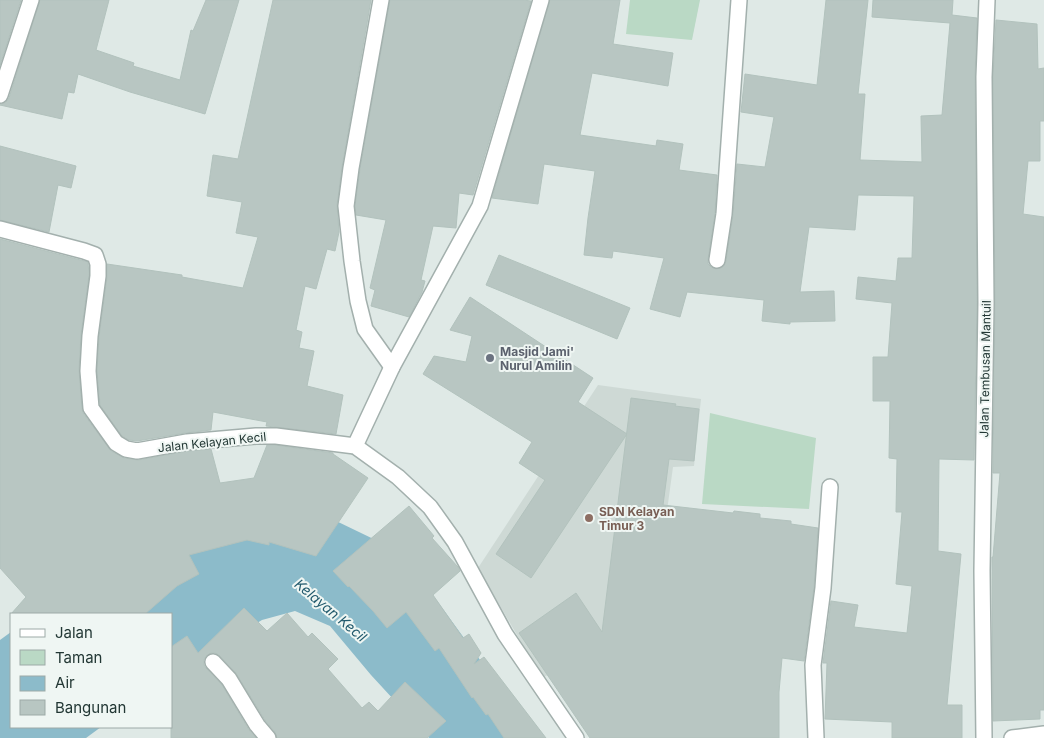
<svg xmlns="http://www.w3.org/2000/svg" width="1044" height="738" font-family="Inter,sans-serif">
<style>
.built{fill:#ced9d5}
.green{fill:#bad9c5}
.water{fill:#8cbbca}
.building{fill:#b8c6c2;stroke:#b2c2bd}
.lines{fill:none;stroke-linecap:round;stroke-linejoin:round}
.minor-casing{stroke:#a3b0ad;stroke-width:18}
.minor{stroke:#fff;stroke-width:15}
.worship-dot{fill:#6b7280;stroke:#eff6f3;stroke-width:2}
.education-dot{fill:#8d6e63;stroke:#eff6f3;stroke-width:2}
.labels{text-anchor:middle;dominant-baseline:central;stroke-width:4;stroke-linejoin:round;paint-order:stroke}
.worship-label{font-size:12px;font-weight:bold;fill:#5b616d;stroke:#eff6f3;text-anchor:start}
.street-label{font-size:12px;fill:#223734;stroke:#eff6f3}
.education-label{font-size:12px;font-weight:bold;fill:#785e54;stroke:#eff6f3;text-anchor:start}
.water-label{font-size:14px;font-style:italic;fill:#225a6d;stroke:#eff6f3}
</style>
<rect width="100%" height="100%" fill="#dfe9e6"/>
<path class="built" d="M598 385 701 399 694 466 673 467 652 620 542 678 478 568Z"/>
<g class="green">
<path d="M630 0H700L692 40 626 34Z"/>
<path d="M710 413 816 438 809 509 702 504Z"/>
</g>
<g class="water">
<path d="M332 519 388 546 437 601 537 738H429L371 675 330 626 295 611 262 620 184 666 171 675V614H41L59 603 146 539Z"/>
<path d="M11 632V727H101L86 738H0V640Z"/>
</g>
<g class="building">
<path d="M0 0H21L0 65Z"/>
<path d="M40 0H109L96 50 134 63 133 66 180 80 191 30 193 31 206 0H239L205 114 130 92 78 74 74 93 68 92 62 119 0 105 6 102 9 98Z"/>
<path d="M273 0H371L342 167 337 205 339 232 335 251 327 249 316 289 305 286 296 330 302 332 299 348 314 351 307 386 343 395 336 434 266 426 267 422 213 412 211 430 185 433 137 441 129 440 122 436 100 405 97 371 99 337 107 277V264L182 275V277L243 288 258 237 236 233 242 202 207 196 213 155 238 159Z"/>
<path d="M390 0H523L531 1 473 195 459 193 456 228 433 226 421 280 425 281 422 292 409 317 371 306 375 290 370 288 386 220 356 215 355 206 360 169Z"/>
<path d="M550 0H620L613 44 673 53 668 86 592 73 580 135 656 146 657 140 683 144 679 170 717 175 715 213 708 259V264L711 267 716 269 721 268 724 266 726 261 733 215 737 164 765 167 774 117 741 112 745 74 817 85 826 0H868L858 94H865L860 160 922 162 921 116 942 115 950 23 872 17 873 0H953L952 15 977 18 975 77 977 303 974 460 939 459 938 551 961 554 947 705H962V738H892V722L825 719 827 663H823L831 601 858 605 854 627 907 633 912 586 896 584 902 512H896L897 459 889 458 890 401H873V357H888L892 303 856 299 858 277 896 281 898 258H912L914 196 858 195 855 230 809 227 800 292 834 291 835 321 790 322V324L762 321 764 300 687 292 680 317 650 309 664 258 613 251 612 258 584 255 588 218 595 171 544 164 538 204 492 198Z"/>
<path d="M996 20 1037 24 1038 69 1044 68V121H1040V161H1028L1023 214 1044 217V710H1040V719L993 721 992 557H993L1000 473H993L995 303 993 77Z"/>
<path d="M0 146 76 166 71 188 58 185 49 232 0 220Z"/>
<path d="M0 239 88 262 89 275 81 335 79 370 82 409 83 413 111 451 124 458 138 460 188 451 211 449 220 483 254 478 267 445H275L333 453V454L368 478 316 556 269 542V545L247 540 189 555 199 574 177 586 145 614H11L26 597 0 568Z"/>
<path d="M499 255 630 308 617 339 486 285Z"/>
<path d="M470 297 593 378 578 402 627 434 531 578 496 554 545 480 519 463 532 442 423 374 434 356 466 362 472 336 450 330Z"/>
<path d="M631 398 676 404 675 406 699 409 694 461 669 459 663 505 733 513 734 511 760 514V518L791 521V524L818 528 814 587 804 661 782 658 779 692V738H590L519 633 576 593 602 632Z"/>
<path d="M409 506 434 536 432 538 458 567 460 571 433 595 463 638 469 634 481 653 474 664 484 657 546 738H504L488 714 486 715 473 697 472 698 439 648 435 651 406 612 387 628 373 611 349 586 348 587 333 571Z"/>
<path d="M244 608 267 631 287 613 308 637 312 633 338 659 328 669 362 708 369 702 378 711 405 682 446 721 427 738H277L275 732 265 720 236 673 219 655 215 653H211L206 656 204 660V665L206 668 222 685 249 730 256 738H171V647L187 636 198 653Z"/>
</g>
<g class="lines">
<g class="minor-casing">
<g id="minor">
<path d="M381 0 351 168 346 206 352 261 358 301 365 329 392 367"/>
<path d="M0 95 31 0"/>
<path d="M0 229 84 251 95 255 98 264V276L90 336 88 371 91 408 116 443 126 449 137 451 187 442 256 436H276L355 446 398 477 430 507 455 542 505 634 576 738"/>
<path d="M717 260 724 214 739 0"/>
<path d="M355 446 392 367 480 206 541 0"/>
<path d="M213 662 229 679 257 725 268 738"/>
<path d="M816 738 813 665 823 588 830 487"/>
<path d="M984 738 982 571 986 303 984 77 987 0"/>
<path d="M1012 738 1044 734"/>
</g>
</g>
<use href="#minor" class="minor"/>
</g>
<circle class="worship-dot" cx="490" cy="358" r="5"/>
<circle class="education-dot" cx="589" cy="518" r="5"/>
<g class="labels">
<g class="worship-label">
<text x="500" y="351">Masjid Jami'<tspan x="500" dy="14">Nurul Amilin</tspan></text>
</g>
<g class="street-label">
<text transform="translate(985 369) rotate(-89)">Jalan Tembusan Mantuil</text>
<text transform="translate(212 442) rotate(-6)">Jalan Kelayan Kecil</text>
</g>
<g class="education-label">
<text x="599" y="511">SDN Kelayan<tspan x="599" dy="14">Timur 3</tspan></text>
</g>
<g class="water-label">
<text transform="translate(331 610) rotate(40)">Kelayan Kecil</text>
</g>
</g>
<rect x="10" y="613" width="162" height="115" fill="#eff6f3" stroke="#9daaa7"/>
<rect x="20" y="629" width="25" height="8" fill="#ffffff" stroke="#9daaa7"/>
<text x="55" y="638" font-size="15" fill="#223734">Jalan</text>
<rect x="20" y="650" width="25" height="15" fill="#bad9c5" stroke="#9daaa7"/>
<text x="55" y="663" font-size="15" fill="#223734">Taman</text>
<rect x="20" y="676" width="25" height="15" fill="#8cbbca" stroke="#9daaa7"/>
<text x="55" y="688" font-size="15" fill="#223734">Air</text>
<rect x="20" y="700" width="25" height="15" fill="#b8c6c2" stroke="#9daaa7"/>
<text x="55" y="713" font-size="15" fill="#223734">Bangunan</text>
</svg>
